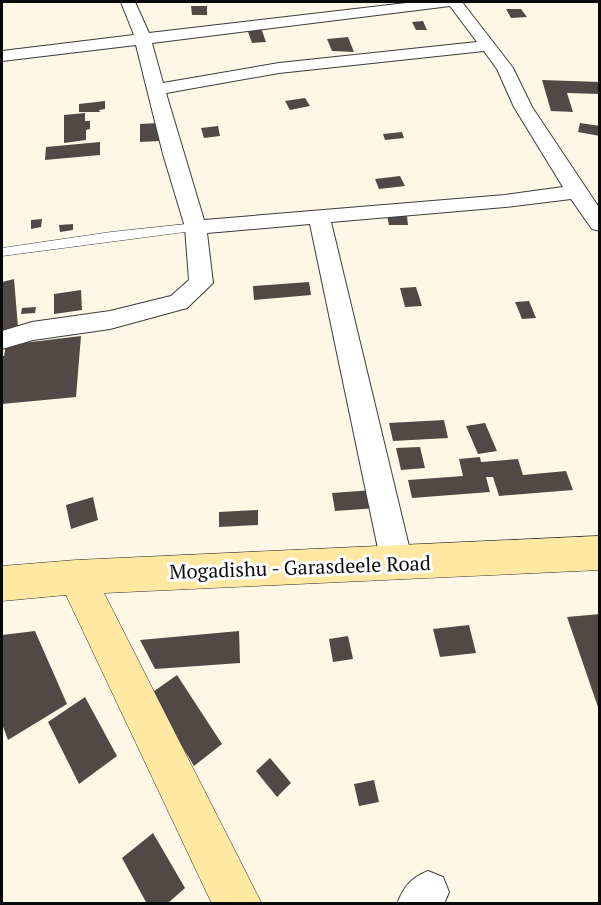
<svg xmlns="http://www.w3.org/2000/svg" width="601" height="905" font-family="'PT Serif',serif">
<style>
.building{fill:#524946}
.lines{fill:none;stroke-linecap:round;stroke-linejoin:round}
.lane-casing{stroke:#3c3c3c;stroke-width:1}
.street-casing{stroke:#3c3c3c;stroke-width:2}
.secondary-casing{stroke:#2b2b2b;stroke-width:1}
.lane{fill:#fff;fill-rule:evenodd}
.street{fill:#fff;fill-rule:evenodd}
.secondary{fill:#ffe8a1;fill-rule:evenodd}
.labels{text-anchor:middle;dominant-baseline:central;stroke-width:6;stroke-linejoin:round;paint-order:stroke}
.street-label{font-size:20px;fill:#090909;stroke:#fff}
</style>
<rect width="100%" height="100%" fill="#fff7e6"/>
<g class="building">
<path d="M191 6H207V15H192Z"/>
<path d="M506 9H521L527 17 511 18Z"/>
<path d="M423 21 427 30H416L412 22Z"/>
<path d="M261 28 266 42 252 43 247 29Z"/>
<path d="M348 37 354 52 332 51 327 39Z"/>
<path d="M542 80 600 82V94L567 93 573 112 551 111Z"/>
<path d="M305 98 310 106 290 110 285 101Z"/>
<path d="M105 101V109L99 110 100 112H79V104Z"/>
<path d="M85 113V121H90V129L86 130V140L64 143V115Z"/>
<path d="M158 123 159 141 140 142V124Z"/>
<path d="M580 123 600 126V136L578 132Z"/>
<path d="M218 126 220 136 204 138 201 128Z"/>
<path d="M402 132 404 138 385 140 383 134Z"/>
<path d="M100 142V155L45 160 46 147Z"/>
<path d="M400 176 405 186 379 189 375 179Z"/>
<path d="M387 216H407L408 225H389Z"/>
<path d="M42 219 41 227 31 229V220Z"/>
<path d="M73 224V230L60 232 59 225Z"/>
<path d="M14 279 18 327 2 330V282Z"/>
<path d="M309 282 311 295 254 300 253 286Z"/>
<path d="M416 287 422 306 405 307 400 288Z"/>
<path d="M81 290 82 310 54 314V294Z"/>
<path d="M529 301 536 318 522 319 515 302Z"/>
<path d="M36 307 35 313 21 314 22 308Z"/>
<path d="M81 336 76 397 2 404V356H4L6 345Z"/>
<path d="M444 420 448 438 393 441 389 423Z"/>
<path d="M485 423 497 451 478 454 466 426Z"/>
<path d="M420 447 425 468 401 470 396 448Z"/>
<path d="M480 457 481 462 518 459 523 475 566 471 573 490 499 496 493 477H486L490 492 412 498 408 480 463 476 459 459Z"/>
<path d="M373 490 377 508 335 511 332 493Z"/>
<path d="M93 497 98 520 71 529 66 505Z"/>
<path d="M258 510V525L219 527V512Z"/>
<path d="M600 614V710H599L567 617Z"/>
<path d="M469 625 476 653 440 657 433 629Z"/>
<path d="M35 631 67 704 8 740 2 724V635Z"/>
<path d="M239 631 240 663 155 669 140 640Z"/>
<path d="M348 636 353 659 333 662 329 639Z"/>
<path d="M177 675 222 744 194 766 150 694Z"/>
<path d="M85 697 117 756 79 784 48 722Z"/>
<path d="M270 758 291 783 277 797 256 771Z"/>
<path d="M374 780 379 802 359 806 354 784Z"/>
<path d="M153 833 185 888 167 904H147L122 858Z"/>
</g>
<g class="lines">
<g class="lane-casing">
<path id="lane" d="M196 223 200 224V230L2 256V248L111 232Z"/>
</g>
<g class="street-casing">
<g id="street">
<path d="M121 2H135L149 33 415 2H462L513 68 532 107 600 209V231L592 229 571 199 505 207 331 222 413 563 408 573 397 578 386 573 381 563 310 224 207 233 213 283 187 308 110 329 33 340 2 349V331L32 322 110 311 171 296 189 280 185 227 163 154 136 45 2 61V51L134 35ZM450 6 477 42 279 63 163 83 152 43ZM484 51 497 69 514 107 563 187 505 195 204 220 166 93 279 73Z"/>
<path d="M428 871 443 877 449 892 444 904H397C404 886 411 878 428 871Z"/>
</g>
</g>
<g class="secondary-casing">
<path id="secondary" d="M600 536V570L104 593 262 904H212L66 595 2 601V566L76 560Z"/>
</g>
<use href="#lane" class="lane"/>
<use href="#street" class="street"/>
<use href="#secondary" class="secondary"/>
</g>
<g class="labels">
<g class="street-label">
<text transform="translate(300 567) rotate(-2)">Mogadishu - Garasdeele Road</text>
</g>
</g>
<rect width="601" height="905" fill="none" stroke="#090909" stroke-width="6"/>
</svg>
